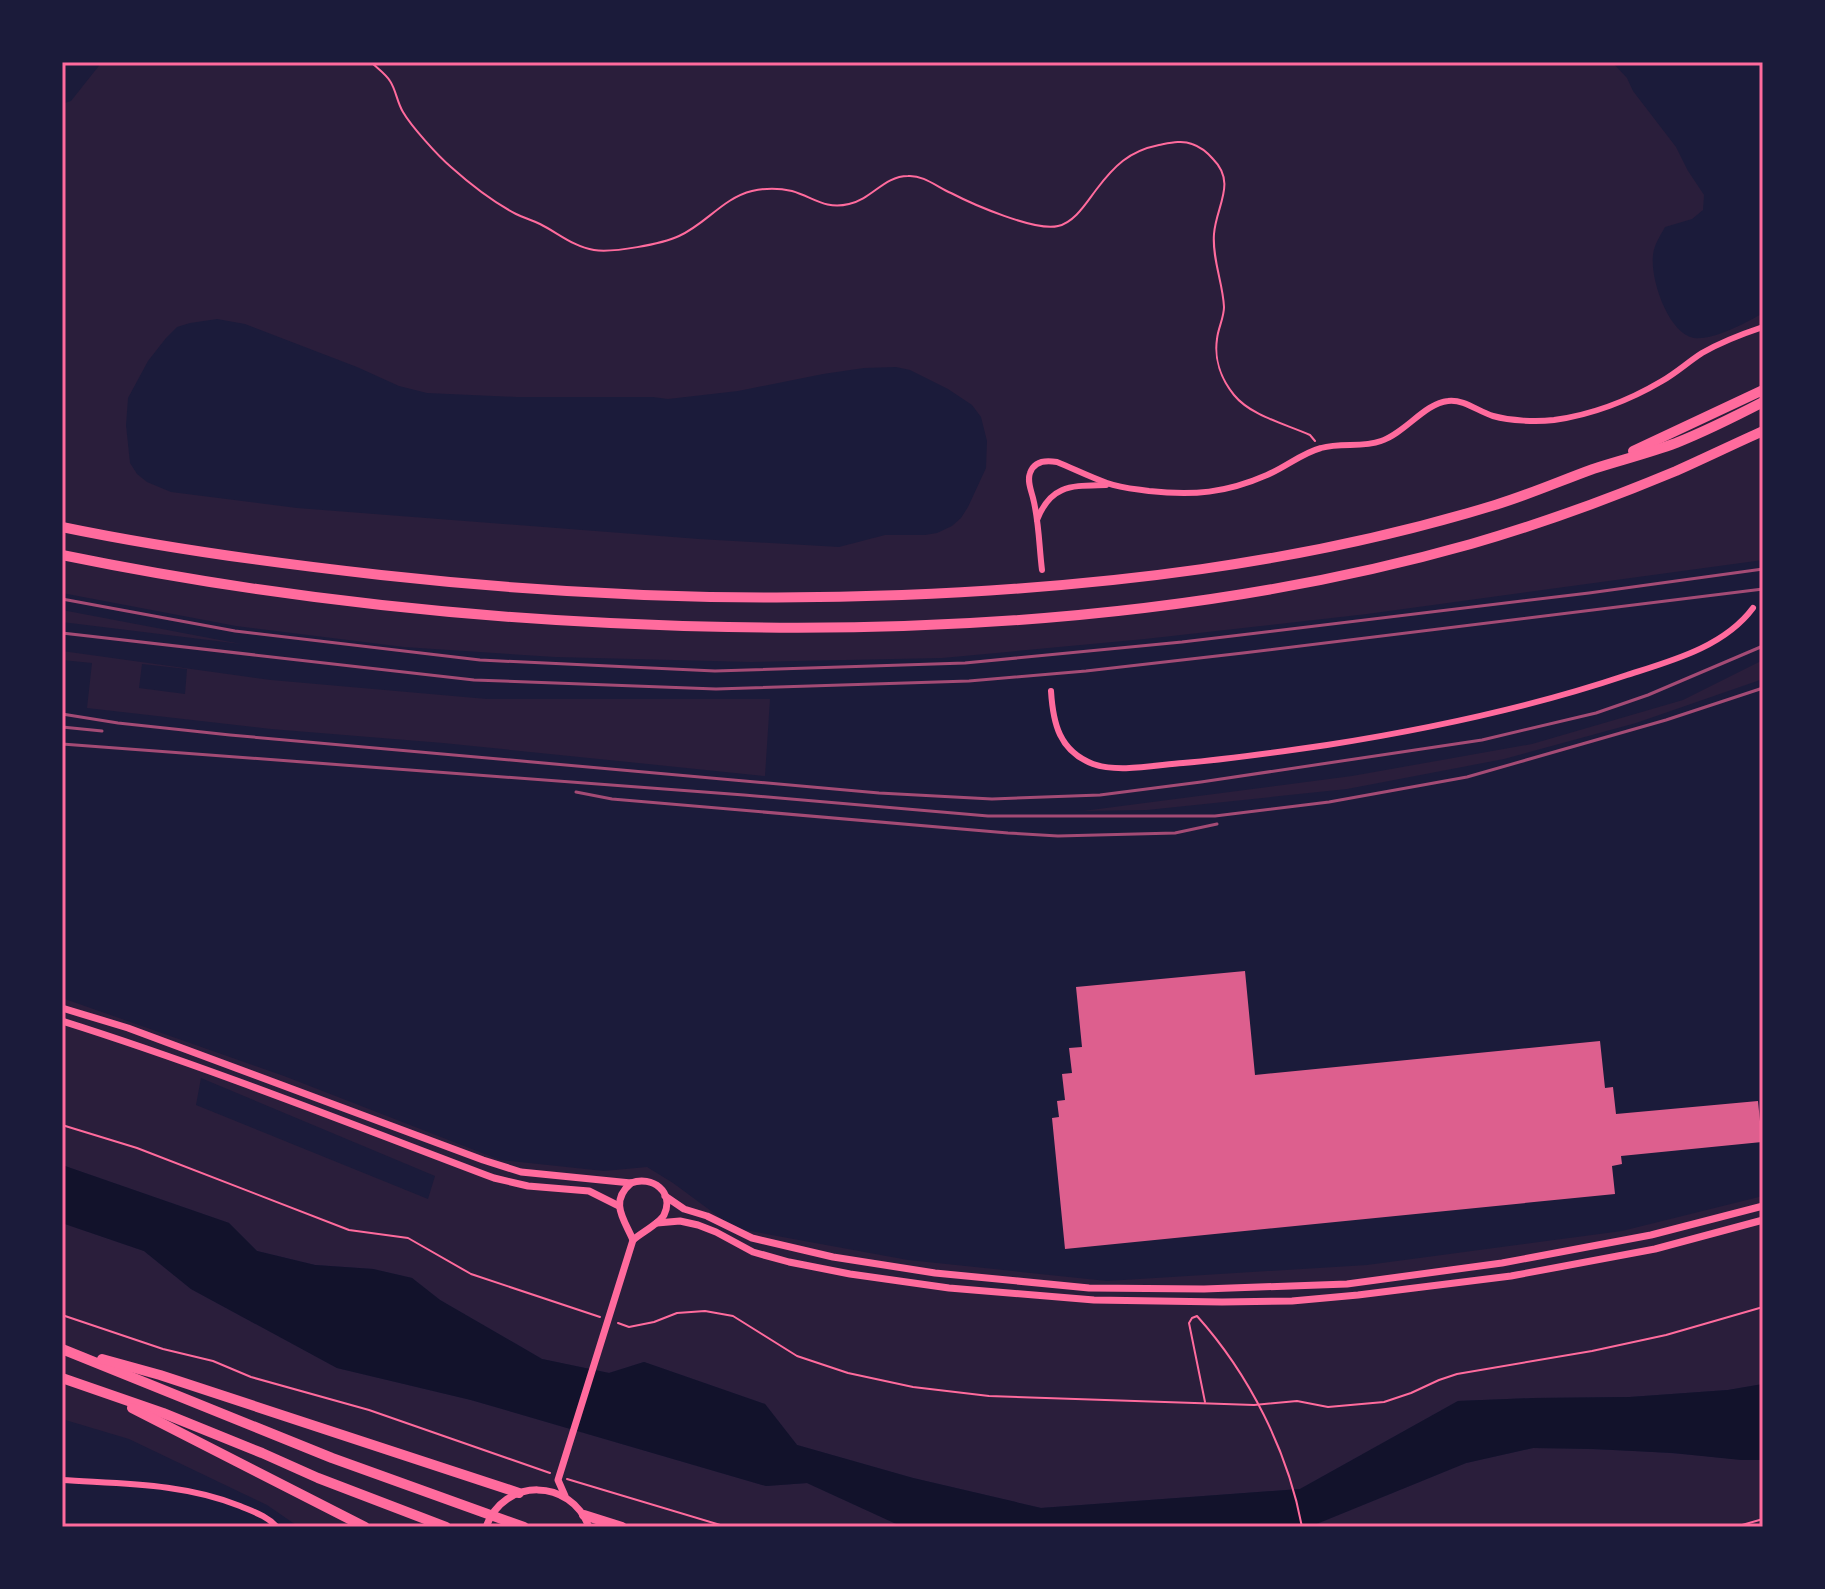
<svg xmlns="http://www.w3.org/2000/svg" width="1825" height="1589" font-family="Raleway,sans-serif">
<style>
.green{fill:#2a1e3b;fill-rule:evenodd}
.water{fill:#12122b}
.building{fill:#dd5f8e}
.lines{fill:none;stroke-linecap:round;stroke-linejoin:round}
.path{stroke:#ff6b9d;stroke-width:2}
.minor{stroke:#ff6b9d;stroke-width:6}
.tertiary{stroke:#ff6b9d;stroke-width:7}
.motorway{stroke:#ff6b9d;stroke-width:10}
.rail{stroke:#a44b75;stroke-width:3}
.neatline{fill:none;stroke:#ff6b9d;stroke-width:3}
</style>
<rect width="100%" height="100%" fill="#1b1b3a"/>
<g class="green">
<path d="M102 62H1612L1627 78 1633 91 1676 147 1688 171 1704 195 1703 210 1692 219 1665 227C1660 236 1654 245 1653 255 1650 279 1668 333 1694 338 1712 341 1748 322 1763 313V560L1367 614 1145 639 942 658 751 662 555 657 404 647 236 626 62 593V104L71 101ZM217 319 245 324 357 367 399 386 427 393 517 397H653L668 399 738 391 823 374 864 368 896 367 910 370 948 389 972 405 981 417 987 441 986 468 968 507 961 518 952 526 937 533 925 535H885L839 547 699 539 297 508 171 492 147 482 137 474 130 463 126 425 128 398 148 361 166 338 177 327 190 323Z"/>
<path d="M62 610 241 644 62 622Z"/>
<path d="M62 651 271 680 487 699H770L765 776 443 743 271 729 87 708 92 663 62 660ZM142 664 187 669 185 694 139 688Z"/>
<path d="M1763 660V679L1636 723 1504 759 1347 789 1147 810 1083 811 1352 776 1532 744 1683 700Z"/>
<path d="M62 998 284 1076 500 1160 604 1171 647 1167 673 1183 734 1228 908 1260 1107 1281 1367 1265 1622 1231 1763 1196V1384L1728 1390 1630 1397 1534 1398 1458 1401 1300 1489 1041 1508 913 1478 797 1445 765 1404 644 1362 609 1373 542 1359 440 1300 412 1278 373 1269 315 1265 257 1251 229 1223 62 1165ZM201 1078 435 1176 428 1199 196 1105Z"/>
<path d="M62 1223 144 1251 191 1289 337 1368 471 1400 766 1486 807 1483 903 1527H299L267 1505 129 1439 62 1419Z"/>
<path d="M1533 1448C1579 1448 1624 1450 1670 1453 1701 1455 1732 1460 1763 1460V1527H1309L1466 1463Z"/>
</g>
<path class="water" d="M62 1165 229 1223 257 1251 315 1265 373 1269 412 1278 440 1300 542 1359 609 1373 644 1362 765 1404 797 1445 913 1478 1041 1508 1300 1489 1458 1401 1534 1398 1630 1397 1728 1390 1763 1384V1460H1741L1673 1453 1594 1449 1533 1448 1466 1463 1309 1527H903L807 1483 766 1486 471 1400 337 1368 191 1289 144 1251 62 1223Z"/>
<path class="building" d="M1245 971 1255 1075 1600 1041 1605 1088 1613 1087 1616 1114 1758 1101 1762 1142 1621 1156 1622 1164 1612 1166 1615 1194 1065 1249 1052 1118 1059 1117 1057 1101 1065 1100 1062 1074 1072 1073 1069 1048 1082 1047 1076 987Z"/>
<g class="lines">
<g class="path">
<path d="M371 62C377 68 386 74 390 81 396 90 397 102 403 112 411 126 438 156 451 167 470 184 493 202 516 214 524 218 532 220 540 224 558 233 574 247 594 250 613 253 662 244 679 236 706 224 723 198 752 191 765 188 779 188 792 191 813 197 825 210 849 204 872 199 884 176 908 176 924 175 937 187 951 193 972 204 1036 232 1058 226 1075 222 1086 203 1096 190 1114 166 1129 151 1159 145 1170 143 1182 140 1192 144 1201 147 1207 152 1213 159 1237 183 1216 206 1214 234 1212 259 1223 283 1224 307 1224 318 1218 328 1217 339 1214 359 1221 379 1234 395 1251 416 1286 424 1310 435L1315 441"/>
<path d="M62 1125 137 1148 349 1230 408 1238 471 1274 600 1317"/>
<path d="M62 1315 163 1349 213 1361 251 1377 369 1410 550 1473"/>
<path d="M618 1323 629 1327 654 1322 677 1313 705 1311 733 1316 797 1356 848 1373 913 1387 989 1396 1254 1405 1297 1401 1328 1407 1384 1402 1411 1393 1439 1380 1457 1374 1592 1351 1666 1335 1763 1307"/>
<path d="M1205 1402 1189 1323 1192 1318 1197 1316C1249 1374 1288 1451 1302 1527"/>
<path d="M567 1479 727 1527"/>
<path d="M1735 1527 1763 1519"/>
</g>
<g class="minor">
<path d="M1037 520C1051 483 1074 486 1106 485"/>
<path d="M1042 570C1039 546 1039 521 1033 498 1031 490 1027 481 1030 473 1034 461 1046 460 1057 462 1074 469 1090 477 1107 483 1120 488 1135 489 1149 491 1193 496 1226 493 1267 475 1286 467 1302 453 1321 448 1341 442 1362 448 1381 441 1405 433 1425 403 1448 401 1464 399 1479 412 1493 416 1511 421 1536 422 1554 420 1591 415 1630 400 1662 381 1676 373 1688 362 1702 353 1721 342 1742 334 1763 327"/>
<path d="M1051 691C1053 723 1059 751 1093 764 1118 773 1156 765 1183 763 1231 759 1279 752 1327 745 1429 729 1529 708 1627 675 1671 661 1724 647 1753 608"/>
<path d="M62 1480C122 1484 183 1483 240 1506 254 1512 267 1516 277 1527"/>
</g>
<g class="tertiary">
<path d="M62 1008 128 1028 483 1160 521 1172 631 1183C652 1175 675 1192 664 1215 660 1223 641 1233 633 1240L558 1480 565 1496"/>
<path d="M62 1021C208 1067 351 1124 494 1178L528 1186 589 1191 619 1206"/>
<path d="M631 1183C609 1202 624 1219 633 1240"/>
<path d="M665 1196 684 1209 707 1216 752 1238 833 1257 935 1273 1089 1288 1204 1289 1347 1284 1502 1263 1651 1235 1763 1206"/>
<path d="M657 1223 680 1221 698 1225 716 1232 753 1252 789 1262 850 1274 949 1288 1094 1300 1222 1302 1292 1301 1358 1295 1511 1276 1655 1249 1763 1220"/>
<path d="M486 1527C504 1477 571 1478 589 1527"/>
</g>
<g class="motorway">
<path d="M1633 451 1763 390"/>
<path d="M62 527C168 549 273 563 381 575 554 594 728 602 902 595 1102 587 1303 564 1495 505 1528 495 1560 481 1593 469 1621 460 1649 453 1676 443 1706 431 1734 417 1763 402"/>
<path d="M62 555C282 600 504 623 728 627 978 632 1230 612 1471 544 1540 524 1609 499 1676 471 1705 458 1734 444 1763 431"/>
<path d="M62 1349 332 1458 524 1527"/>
<path d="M102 1359 160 1375 519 1493"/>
<path d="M62 1378 163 1413 262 1453 318 1478 446 1527"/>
<path d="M132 1408 365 1527"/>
<path d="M584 1515 622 1527"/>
</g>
<g class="rail">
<path d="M62 599 235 631 480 660 715 671 965 663 1182 642 1589 593 1763 569"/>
<path d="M62 633 474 680 716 689 969 681 1086 671 1243 653 1763 589"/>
<path d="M62 714 118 723 230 735 879 793 992 799 1100 795 1201 782 1482 740 1596 713 1648 695 1763 646"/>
<path d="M62 727 102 731"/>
<path d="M62 744 744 795 988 816H1215L1329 802 1467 777 1666 720 1763 688"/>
<path d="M576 792 612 799 1008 833 1058 836 1175 833 1217 824"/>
</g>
</g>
<rect width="1825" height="1589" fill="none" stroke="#1b1b3a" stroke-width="128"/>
<rect x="64" y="64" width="1697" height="1461" class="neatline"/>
</svg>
